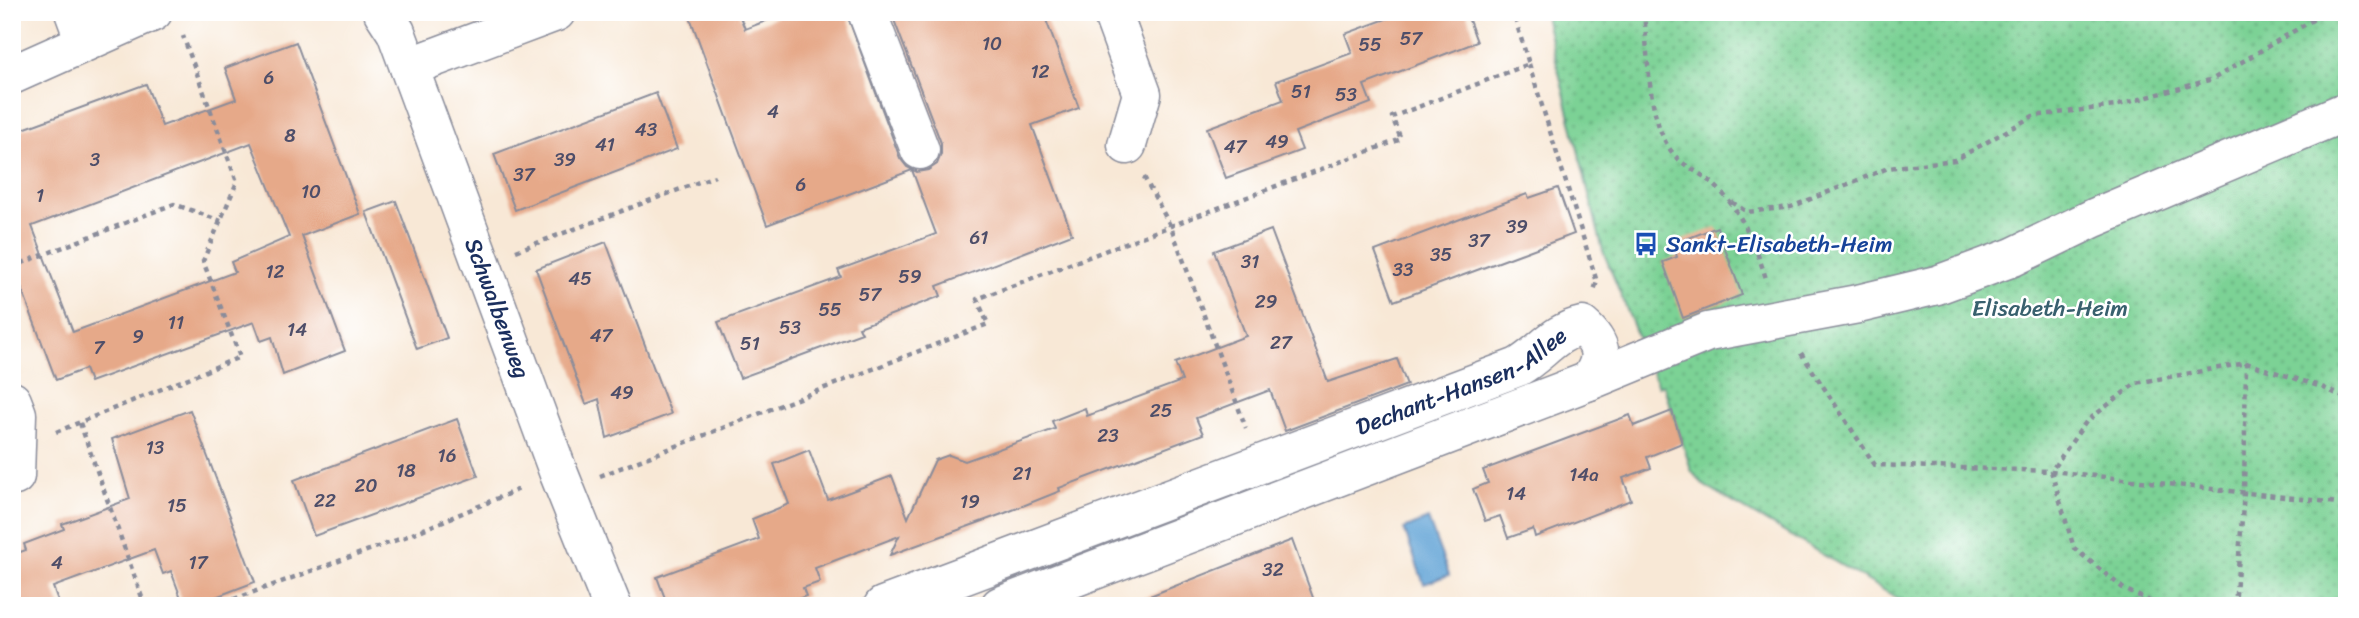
<svg xmlns="http://www.w3.org/2000/svg" width="2359" height="618" font-family="Sriracha,sans-serif">
<style>
.green{fill:url(#green-dots);stroke:#4c807a;stroke-width:2}
.water{fill:#61a3d5;stroke:#3e699a;stroke-width:2}
.building{fill:#e6a989;fill-rule:evenodd}
.lines{fill:none;stroke-linecap:round;stroke-linejoin:round}
.minor-casing{stroke:#8a8c9a;stroke-width:41}
.path{stroke:#8a8c9a;stroke-width:4.5;stroke-dasharray:5 5;stroke-linecap:butt}
.minor{stroke:#fff;stroke-width:38}
.labels{text-anchor:middle;dominant-baseline:central;stroke-width:5;stroke-linejoin:round;paint-order:stroke}
.number-label{font-size:19px;fill:#4e4e69}
.transit-label{font-size:23px;fill:#164399;stroke:#fff;text-anchor:start}
.park-label{font-size:23px;fill:#38606e;stroke:#fff}
.street-label{font-size:23px;fill:#1b2f5e;stroke:#fff}
</style>
<defs>
<pattern id="green-dots" width="8" height="8" patternUnits="userSpaceOnUse" patternTransform="scale(1.75)"><rect width="8" height="8" fill="#7cd295"/><path d="M2 2h.1M6 6h.1" fill="none" stroke="#65ab7d" stroke-width="1.8" stroke-linecap="round"/></pattern>
</defs>
<rect width="100%" height="100%" fill="#fff"/>
<filter id="ink" filterUnits="userSpaceOnUse"><feTurbulence type="fractalNoise" baseFrequency=".0143" numOctaves="2"/><feDisplacementMap in="SourceGraphic" scale="14" xChannelSelector="R" yChannelSelector="G"/><feConvolveMatrix kernelMatrix="1 2 1 2 8 2 1 2 1" color-interpolation-filters="sRGB"/></filter>
<filter id="wash" filterUnits="userSpaceOnUse"><feTurbulence type="fractalNoise" baseFrequency=".00686" numOctaves="4" result="noise"/><feDisplacementMap in="SourceGraphic" scale="28" xChannelSelector="R" yChannelSelector="G"/><feGaussianBlur stdDeviation="1.57" result="paint"/><feColorMatrix in="noise" values="0 0 0 0 0 0 0 0 0 0 0 0 0 0 0 0 0 1.4 0 .05"/><feComposite in="paint" operator="in"/></filter>
<g filter="url(#wash)">
<rect width="100%" height="100%" fill="#f8e8d6"/>
<path class="green" d="M1544 12H2347V606H1911L1705 486 1692 472 1663 384 1658 386 1603 251Z"/>
<path class="water" d="M1428 519 1449 575 1424 584 1404 529Z"/>
<g id="blocks">
<g class="building">
<path d="M688 12H738L745 29 789 12H846L900 158 907 167 917 172 928 170 937 164 941 154V143L891 12H1043L1079 108 1032 125 1072 234 937 286 941 296 859 327 862 333 740 378 718 322 841 277 838 270 936 234 912 170 767 225Z"/>
<path d="M1405 12H1466L1477 42 1364 85 1371 103 1295 132 1302 150 1226 178 1207 128 1283 100 1276 81 1352 53 1345 34Z"/>
<path d="M296 42 360 214 302 236 345 351 283 375 272 337 261 341 254 322 90 382 85 369 56 380 12 263V133L146 84 162 126 236 99 225 68ZM251 143 289 237 231 262 235 272 73 332 32 226Z"/>
<path d="M656 93 677 149 515 210 494 154Z"/>
<path d="M1558 188 1574 234 1394 301 1375 251 1527 194 1529 198Z"/>
<path d="M396 201 447 338 417 349 366 212Z"/>
<path d="M1717 227 1742 295 1683 318 1663 262 1677 257 1673 244Z"/>
<path d="M1271 230 1328 382 1397 359 1407 385 1285 431 1270 390 1196 418 1203 434 1059 488 1060 491 1005 513 890 555 899 536 815 568 820 582 803 588 806 596 779 606H668L657 577 759 539 752 519 789 504 774 464 809 450 828 500 892 476 908 518 935 460 949 455 965 461 1055 429 1052 421 1085 408 1087 416 1182 381 1175 363 1246 336 1214 251Z"/>
<path d="M606 242 671 414 607 438 599 399 586 404 536 269Z"/>
<path d="M190 410 255 582 192 606H184L171 571 163 574 154 550 53 587 60 606H12V555L26 550 24 544 64 529 62 524 130 499 112 439Z"/>
<path d="M1672 411 1682 443 1647 457 1651 468 1623 478 1631 500 1535 537 1533 529 1508 538 1500 516 1485 521 1473 489 1488 483 1483 470 1630 415 1634 426Z"/>
<path d="M457 419 478 476 314 536 294 480Z"/>
<path d="M1292 540 1316 606H1132V603Z"/>
</g>
</g>
</g>
<g filter="url(#ink)">
<use href="#blocks" fill-opacity="0" stroke="#8a8c9a" stroke-width="2"/>
<g class="lines">
<g class="minor-casing">
<g id="minor">
<path d="M74 12 85 42"/>
<path id="s1" d="M383 12 396 32 559 474 612 606"/>
<path d="M867 12 920 150"/>
<path d="M1112 12 1142 94 1127 145"/>
<path d="M409 67 556 12"/>
<path d="M12 75 153 12"/>
<path d="M1589 381 1708 332 1858 304 1937 285 2013 257 2094 218 2347 111"/>
<path d="M12 401 17 414 15 476"/>
<path id="s2" d="M883 606 1518 367C1542 353 1554 332 1582 326 1603 344 1605 359 1589 381L1000 606"/>
</g>
</g>
<g class="path">
<path d="M1644 12C1648 52 1647 120 1672 152 1682 166 1698 171 1710 181 1740 207 1756 245 1767 282"/>
<path d="M1529 64 1597 282 1594 290"/>
<path d="M1144 177 1171 227 1246 428"/>
<path d="M1732 202 1747 212 1791 207 1888 168 1955 160 2033 116 2115 106 2213 79 2326 12"/>
<path d="M516 251 715 176"/>
<path d="M12 267 174 204 221 221"/>
<path d="M1801 353 1875 465 2051 471 2347 504"/>
<path d="M80 423 145 606"/>
<path d="M56 432 240 357 203 261 237 182 183 36"/>
<path d="M600 476 988 324 977 299 1401 139 1392 117 1529 64 1513 12"/>
<path d="M215 606 405 537 522 488"/>
<path d="M2160 606 2124 589 2074 548 2051 471 2086 422 2136 383 2246 363 2322 387 2347 399"/>
<path d="M2235 606 2244 493 2246 363"/>
<path d="M2344 606 2347 605"/>
</g>
<use href="#minor" class="minor"/>
</g>
</g>
<defs>
<g id="bus-bare" transform="scale(1.89)"><path d="M-5-6H5V4H4V6H2V4H-2V6H-4V4H-5ZM-3.5-4V0h7V-4ZM-3.5 1.2v1.5H-2V1.2ZM2 1.2v1.5H3.5V1.2Z" fill="#1a4fb4" stroke="#fff" stroke-width="2.5" paint-order="stroke"/></g>
</defs>
<g fill-rule="evenodd">
<use href="#bus-bare" x="1646" y="244"/>
</g>
<g class="labels">
<g class="number-label">
<text x="1411" y="38">57</text>
<text x="992" y="43">10</text>
<text x="1370" y="44">55</text>
<text x="1040" y="71">12</text>
<text x="269" y="77">6</text>
<text x="1301" y="91">51</text>
<text x="1346" y="94">53</text>
<text x="773" y="111">4</text>
<text x="646" y="129">43</text>
<text x="290" y="135">8</text>
<text x="1277" y="141">49</text>
<text x="605" y="144">41</text>
<text x="1235" y="146">47</text>
<text x="95" y="159">3</text>
<text x="565" y="159">39</text>
<text x="524" y="174">37</text>
<text x="801" y="184">6</text>
<text x="311" y="191">10</text>
<text x="40" y="195">1</text>
<text x="1517" y="226">39</text>
<text x="979" y="237">61</text>
<text x="1479" y="240">37</text>
<text x="1441" y="254">35</text>
<text x="1250" y="261">31</text>
<text x="1403" y="269">33</text>
<text x="275" y="271">12</text>
<text x="910" y="276">59</text>
<text x="580" y="278">45</text>
<text x="870" y="294">57</text>
<text x="1266" y="301">29</text>
<text x="830" y="309">55</text>
<text x="176" y="322">11</text>
<text x="790" y="327">53</text>
<text x="297" y="329">14</text>
<text x="601" y="335">47</text>
<text x="138" y="336">9</text>
<text x="1281" y="342">27</text>
<text x="750" y="343">51</text>
<text x="99" y="347">7</text>
<text x="622" y="392">49</text>
<text x="1161" y="410">25</text>
<text x="1108" y="435">23</text>
<text x="155" y="447">13</text>
<text x="447" y="455">16</text>
<text x="406" y="470">18</text>
<text x="1022" y="473">21</text>
<text x="1584" y="474">14a</text>
<text x="366" y="485">20</text>
<text x="1516" y="493">14</text>
<text x="325" y="500">22</text>
<text x="970" y="501">19</text>
<text x="177" y="505">15</text>
<text x="57" y="562">4</text>
<text x="198" y="562">17</text>
<text x="1273" y="569">32</text>
</g>
<g class="transit-label">
<text x="1666" y="244">Sankt-Elisabeth-Heim</text>
</g>
<g class="park-label">
<text x="2050" y="308">Elisabeth-Heim</text>
</g>
<g class="street-label">
<text stroke="none"><textPath href="#s1" startOffset="318">Schwalbenweg</textPath></text>
<text stroke="none"><textPath href="#s2" startOffset="621">Dechant-Hansen-Allee</textPath></text>
</g>
</g>
<rect width="2359" height="618" fill="none" stroke="#fff" stroke-width="42"/>
</svg>
